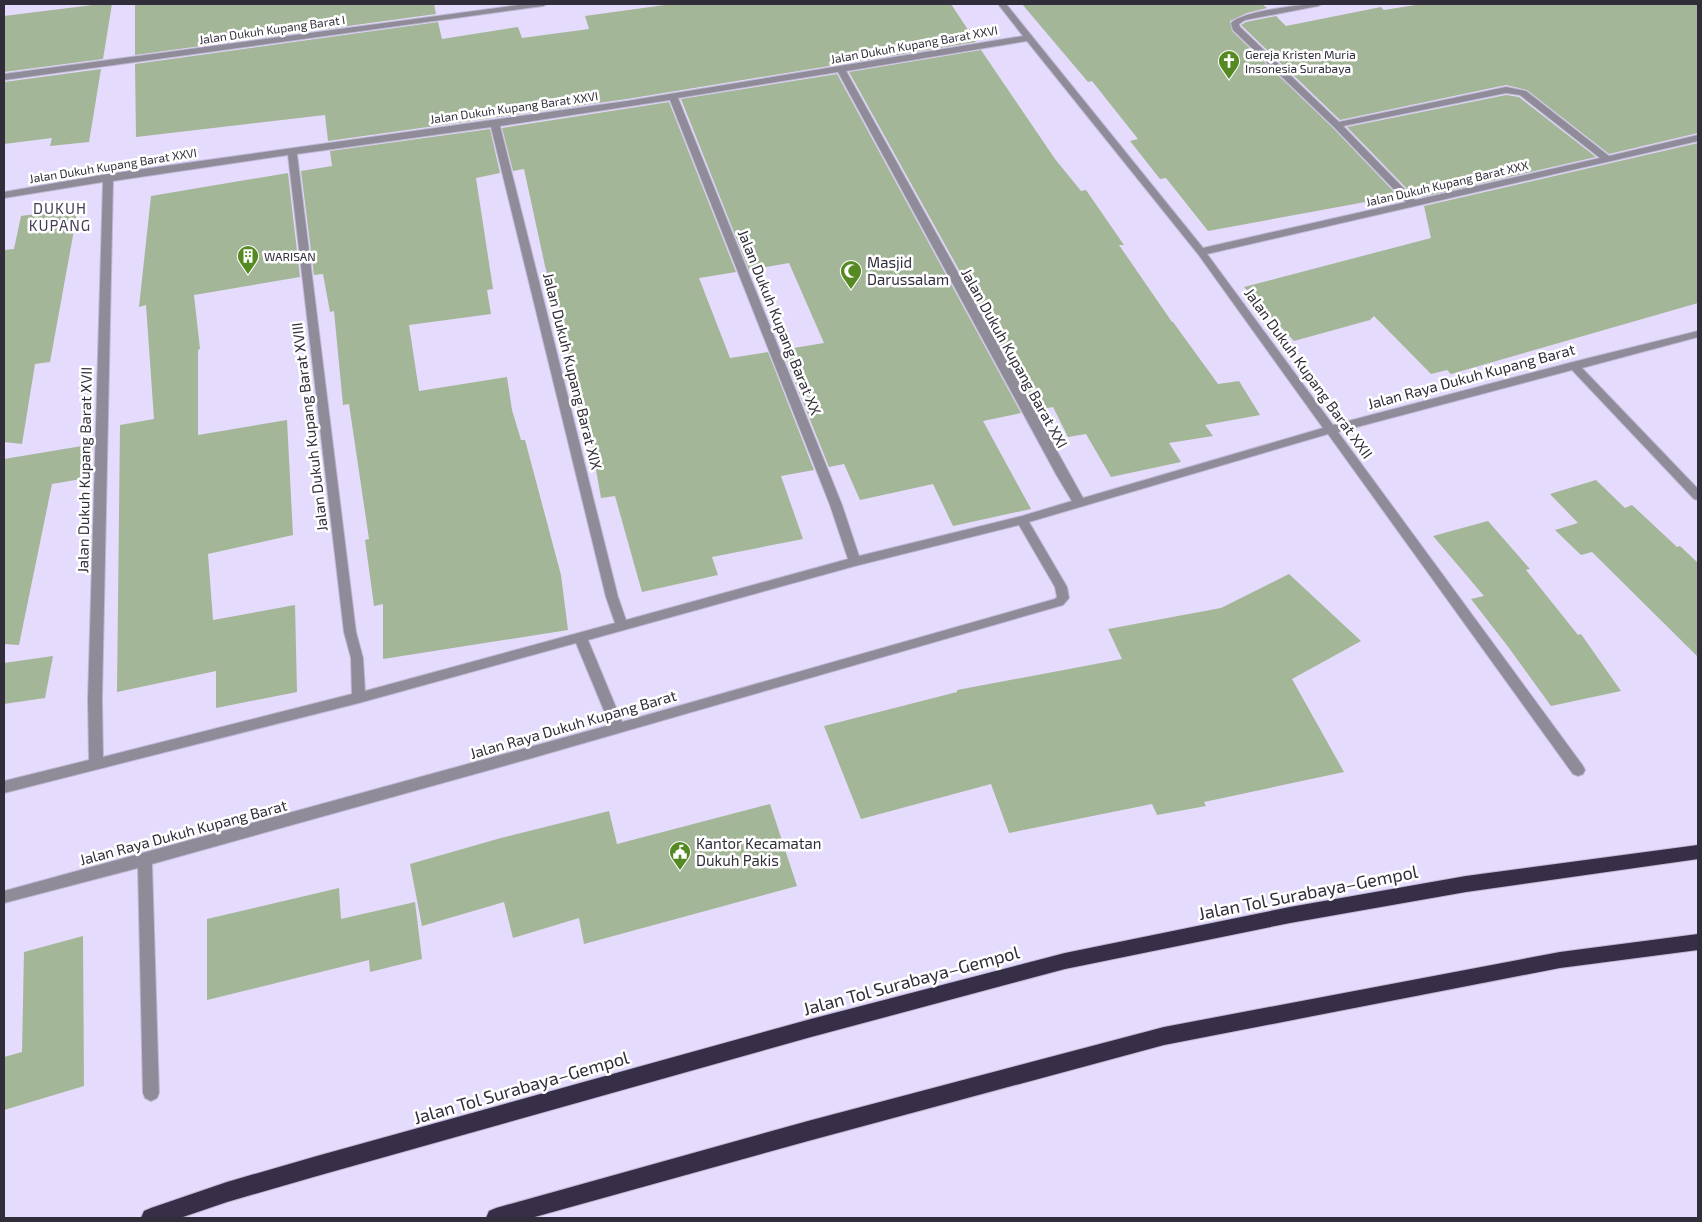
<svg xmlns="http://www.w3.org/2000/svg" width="1702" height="1222" font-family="'Exo 2',sans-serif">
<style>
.building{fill:#a3b697}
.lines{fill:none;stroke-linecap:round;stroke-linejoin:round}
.minor-casing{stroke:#c1b8d5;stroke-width:2}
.highway-casing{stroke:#c1b8d5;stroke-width:2}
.minor{fill:#8f8b99;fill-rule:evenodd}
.highway{fill:#372e48;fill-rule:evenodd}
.labels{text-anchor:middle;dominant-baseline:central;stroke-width:5;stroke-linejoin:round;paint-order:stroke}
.far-street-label{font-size:12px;fill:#312d3a;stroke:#fff}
.far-poi-label{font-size:12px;fill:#312d3a;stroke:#fff;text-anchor:start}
.far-quarter-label{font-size:15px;letter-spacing:1px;fill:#453c57;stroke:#fff}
.poi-label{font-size:15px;fill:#312d3a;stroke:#fff;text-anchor:start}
.street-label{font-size:15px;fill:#312d3a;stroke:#fff}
.near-street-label{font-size:18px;fill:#312d3a;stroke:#fff}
</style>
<rect width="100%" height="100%" fill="#e5dbfc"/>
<g class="building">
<path d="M101 4H112L103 59 4 72V16Z"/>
<path d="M135 4H434L436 14 135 55Z"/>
<path d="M672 4H951L976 42 627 99 328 141 325 115 136 137 135 64 438 22 442 39 518 27 522 38 589 29 585 16Z"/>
<path d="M1022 4H1262L1267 8 1247 13 1230 21 1232 31 1333 128 1398 196 1208 231 1166 178 1160 179 1130 141 1138 139 1092 81 1088 82Z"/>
<path d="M1422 4H1698V133L1609 154 1527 90 1506 85 1340 120 1241 25 1246 22 1276 16 1286 26 1381 7 1384 10Z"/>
<path d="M981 50 1055 159 1081 191 1086 190 1124 245H1119L1172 322H1173L1218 384 1239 381 1260 415 1205 425 1213 436 1169 443 1181 462 1111 477 1086 434 1068 437 1053 407 1037 410 849 72Z"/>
<path d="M101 69 89 142 50 146 52 138 4 144V82Z"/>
<path d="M837 74 1021 413 983 421 1031 509 953 526 933 484 860 500 844 464 829 467 782 350 824 343 789 263 749 270 681 99Z"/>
<path d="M1506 95 1519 97 1596 157 1422 197 1421 192 1412 194 1347 127Z"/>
<path d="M669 102 736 272 699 278 730 358 768 352 814 470 781 476 803 539 712 557 718 575 642 592 615 496 601 498 592 447 583 413H579L558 300 555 301 545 266 524 169 513 171 502 128Z"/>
<path d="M490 129 500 173 476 178 493 289 487 290 491 314 409 325 419 391 507 377 512 410 521 440H525L561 575 568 630 383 659V604L374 606 365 540 369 539 349 404 343 405 334 311 330 312 323 274 314 275 301 171 332 166 330 151Z"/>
<path d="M1698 143V303L1451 374 1447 370 1431 374 1374 316 1370 320 1294 341 1244 287 1431 238 1424 206Z"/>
<path d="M288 173 300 277 194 295 200 349 198 350V435L287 420 293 535 208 554 213 620 295 605 297 692 216 708V671L117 692 120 425 154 419 146 305 139 307 151 196Z"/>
<path d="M78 208 50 362 35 364 22 444 4 442V250L14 249 21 216Z"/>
<path d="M94 444 87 478 52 484 19 645 4 644V459Z"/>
<path d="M1596 480 1625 508 1632 505 1677 547 1680 546 1698 563V657L1592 552 1581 555 1555 530 1578 523 1550 494Z"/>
<path d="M1488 521 1530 569 1526 570 1578 635 1581 634 1621 691 1551 706 1509 648 1471 599 1484 596 1433 536Z"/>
<path d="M1289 574 1361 641 1292 679 1344 772 1204 802 1206 806 1157 815 1152 804 1009 833 991 784 861 819 824 726 957 692V690L1122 659 1108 629 1221 608Z"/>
<path d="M53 656 45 698 4 704V663Z"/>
<path d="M770 804 797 886 584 944 579 918 513 938 504 902 422 926 410 864 501 838 609 811 617 844Z"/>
<path d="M339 888 341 919 415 902 422 959 370 972 369 960 207 1000V919Z"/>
<path d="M83 936 84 1086 4 1110V1057L22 1052 24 952Z"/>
</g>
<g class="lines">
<g class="minor-casing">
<g id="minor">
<path d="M527 4H547L543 6 4 80V74Z"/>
<path d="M998 4H1006L1203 248 1406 202 1334 127 1233 30 1231 23C1243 11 1303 4 1322 4L1318 6 1245 20 1239 24 1240 27 1339 122 1506 87 1526 91 1609 156 1698 135V141L1207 254 1333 425 1573 362 1698 331V337L1582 368 1698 489V500L1694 499 1572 370 1338 432 1583 766 1585 770 1583 774 1578 776 1573 774 1328 434 1029 522 1067 587 1069 598 1063 605 532 758 152 864 159 1093 157 1098 151 1101 145 1098 143 1093 138 868 4 903V891L610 725 576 643 359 703 4 793V781L89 760 88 699 103 182 4 198V192L108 174 627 101 1023 36ZM1027 41 1198 254 1323 428 1083 498 846 71ZM838 72 1057 476 1072 501 1022 516 859 556 842 505 678 98ZM1506 93 1520 95 1600 158 1415 200 1343 126ZM670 100 830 505 848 559 626 620 618 597 500 126ZM491 127 606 597 615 623 365 691 363 658 356 632 297 154ZM288 155 344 632 351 658 352 694 103 757 102 699 113 181ZM1019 525 1055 587 1057 597 1055 599 622 722 588 640 855 566Z"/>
</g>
</g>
<g class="highway-casing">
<g id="highway">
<path d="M1698 845V859L1466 892 1290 923 1065 969 811 1037 317 1176 227 1202 180 1218H141L144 1211 151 1208 227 1182 317 1156 811 1019 1065 953 1290 907 1466 876Z"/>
<path d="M1698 934V950L1560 968 1164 1045 808 1141 531 1218H486L489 1211 496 1208 808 1121 1164 1027 1560 952Z"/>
</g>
</g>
<use href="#minor" class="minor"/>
<use href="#highway" class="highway"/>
</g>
<defs>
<g id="church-pin" transform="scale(1.125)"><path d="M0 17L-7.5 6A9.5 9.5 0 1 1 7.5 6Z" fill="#558922" stroke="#fff"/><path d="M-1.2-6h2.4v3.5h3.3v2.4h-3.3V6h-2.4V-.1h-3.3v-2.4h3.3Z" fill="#fff"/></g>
<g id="building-pin" transform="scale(1.125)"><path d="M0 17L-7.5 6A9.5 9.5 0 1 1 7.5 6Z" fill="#558922" stroke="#fff"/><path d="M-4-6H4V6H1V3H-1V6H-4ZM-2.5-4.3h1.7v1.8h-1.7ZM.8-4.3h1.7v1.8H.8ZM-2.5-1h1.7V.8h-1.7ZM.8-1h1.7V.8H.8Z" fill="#fff"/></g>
<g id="mosque-pin" transform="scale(1.125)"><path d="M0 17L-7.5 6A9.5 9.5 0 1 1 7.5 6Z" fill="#558922" stroke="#fff"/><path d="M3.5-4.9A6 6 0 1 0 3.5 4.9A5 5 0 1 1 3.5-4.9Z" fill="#fff"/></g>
<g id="civic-pin" transform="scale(1.125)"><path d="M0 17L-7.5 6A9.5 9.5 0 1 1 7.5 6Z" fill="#558922" stroke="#fff"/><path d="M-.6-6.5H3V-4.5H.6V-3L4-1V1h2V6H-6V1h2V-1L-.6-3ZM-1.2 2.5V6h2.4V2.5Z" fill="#fff"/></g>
</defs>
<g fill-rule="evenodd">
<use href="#church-pin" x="1229" y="61"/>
<use href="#building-pin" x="248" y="256"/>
<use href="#mosque-pin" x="851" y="271"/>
<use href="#civic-pin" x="680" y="852"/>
</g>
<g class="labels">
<g class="far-street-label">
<text transform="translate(272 29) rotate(-8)">Jalan Dukuh Kupang Barat I</text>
<text transform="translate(914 44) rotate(-10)">Jalan Dukuh Kupang Barat XXVI</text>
<text transform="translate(514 107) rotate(-8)">Jalan Dukuh Kupang Barat XXVI</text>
<text transform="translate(113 165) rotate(-9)">Jalan Dukuh Kupang Barat XXVI</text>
<text transform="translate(1447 183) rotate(-13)">Jalan Dukuh Kupang Barat XXX</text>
</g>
<g class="far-poi-label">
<text x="1245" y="54">Gereja Kristen Muria<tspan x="1245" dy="14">Insonesia Surabaya</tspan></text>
<text x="264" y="256">WARISAN</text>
</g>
<g class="far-quarter-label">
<text x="60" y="208">DUKUH<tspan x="60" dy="17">KUPANG</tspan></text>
</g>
<g class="poi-label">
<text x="867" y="262">Masjid<tspan x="867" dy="17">Darussalam</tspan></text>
<text x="696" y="843">Kantor Kecamatan<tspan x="696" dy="17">Dukuh Pakis</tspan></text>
</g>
<g class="street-label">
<text transform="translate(780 322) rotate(68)">Jalan Dukuh Kupang Barat XX</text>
<text transform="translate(1015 358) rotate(61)">Jalan Dukuh Kupang Barat XXI</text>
<text transform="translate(573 371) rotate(76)">Jalan Dukuh Kupang Barat XIX</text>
<text transform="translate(1309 373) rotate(54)">Jalan Dukuh Kupang Barat XXII</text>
<text transform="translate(1471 376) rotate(-15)">Jalan Raya Dukuh Kupang Barat</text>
<text transform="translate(309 427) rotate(-97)">Jalan Dukuh Kupang Barat XVIII</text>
<text transform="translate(84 470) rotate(-89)">Jalan Dukuh Kupang Barat XVII</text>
<text transform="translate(573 724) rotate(-16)">Jalan Raya Dukuh Kupang Barat</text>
<text transform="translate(183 832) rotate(-15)">Jalan Raya Dukuh Kupang Barat</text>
</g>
<g class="near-street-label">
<text transform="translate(1308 892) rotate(-11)">Jalan Tol Surabaya–Gempol</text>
<text transform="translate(911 980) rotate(-15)">Jalan Tol Surabaya–Gempol</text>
<text transform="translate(521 1087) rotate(-16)">Jalan Tol Surabaya–Gempol</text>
</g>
</g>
<rect width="1702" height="1222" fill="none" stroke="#312d3a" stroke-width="10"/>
</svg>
